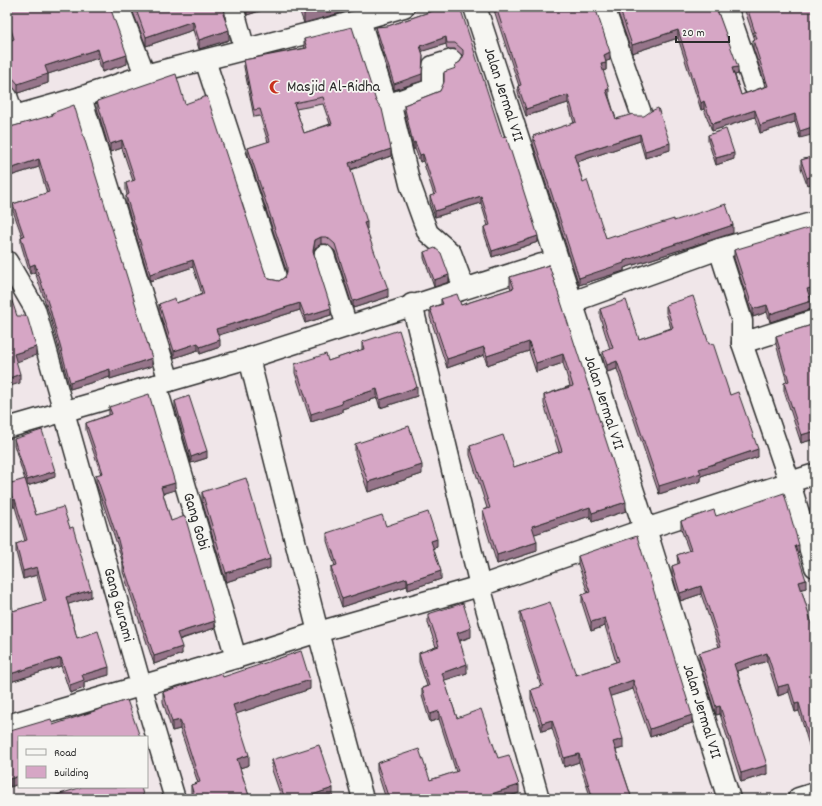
<svg xmlns="http://www.w3.org/2000/svg" width="822" height="806" font-family="Dekko,sans-serif">
<style>
.lines{fill:none;stroke-linecap:round;stroke-linejoin:round}
.minor-casing{stroke:#2b2b2b;stroke-width:23}
.tertiary-casing{stroke:#2b2b2b;stroke-width:25}
.minor{stroke:#f6f6f2;stroke-width:20}
.tertiary{stroke:#f6f6f2;stroke-width:22}
.wall{fill:#b88fa9;stroke:#2b2b2b;fill-rule:evenodd}
.shaded-wall{fill:#96748a;stroke:#2b2b2b}
.building{fill:#d6a6c5;stroke:#2b2b2b;fill-rule:evenodd}
.labels{text-anchor:middle;dominant-baseline:central;stroke-width:3.5;stroke-linejoin:round;paint-order:stroke}
.poi-label{font-size:16px;fill:#2b2b2b;stroke:#f6f6f2;text-anchor:start}
.street-label{font-size:16px;fill:#2b2b2b;stroke:#f6f6f2}
</style>
<rect width="100%" height="100%" fill="#f0e6e9"/>
<filter id="ink" filterUnits="userSpaceOnUse"><feTurbulence type="fractalNoise" baseFrequency=".025" numOctaves="2"/><feDisplacementMap in="SourceGraphic" scale="8" xChannelSelector="R" yChannelSelector="G"/><feConvolveMatrix kernelMatrix="1 2 1 2 8 2 1 2 1" color-interpolation-filters="sRGB"/></filter>
<g filter="url(#ink)">
<g class="lines">
<g class="minor-casing">
<g id="minor">
<path d="M119 7 145 75"/>
<path d="M233 7 245 50"/>
<path d="M604 7 641 113"/>
<path d="M727 7 754 86"/>
<path d="M360 20 387 105"/>
<path d="M205 60 276 277"/>
<path d="M452 60 433 66V85L432 89 387 105 392 110 410 184 423 220 428 233 451 253 464 288"/>
<path d="M7 96 14 116"/>
<path d="M81 97 169 381"/>
<path d="M7 118 81 97 145 75 360 20 404 7"/>
<path d="M719 249 742 321V343L790 483 815 567"/>
<path d="M324 255 347 326"/>
<path id="s1" d="M7 261 35 309 141 685 175 799"/>
<path d="M572 302 719 249 815 222"/>
<path d="M412 304 480 586 539 799"/>
<path d="M742 343 815 320"/>
<path d="M249 358 318 632 363 799"/>
<path id="s2" d="M156 385 236 658"/>
<path d="M7 428 249 358 542 264 558 261"/>
<path d="M7 725 236 658 318 632 480 586 645 529 815 474"/>
</g>
</g>
<g class="tertiary-casing">
<g id="tertiary">
<path id="s3" d="M475 7 645 529 729 799"/>
<path d="M799 799 815 794"/>
</g>
</g>
<use href="#minor" class="minor"/>
<use href="#tertiary" class="tertiary"/>
</g>
<g class="wall">
<path d="M7 7 127 64 102 72 98 58 48 74V83L18 93 12 86 7 71V42L11 40 7 27Z"/>
<path d="M131 7H224L225 21 229 40 199 49 193 30 146 46Z"/>
<path d="M244 7H272L247 15Z"/>
<path d="M298 7H348V11L304 23Z"/>
<path d="M444 7 502 137 538 242 492 257 484 233V227L488 226 481 203 435 217 430 202V196L434 195 423 161 420 162 415 149H413L404 111V105L440 91 455 69V65L460 62 463 56 455 49H447L446 44 422 51 423 62 422 81 394 90 376 33V27L388 26Z"/>
<path d="M493 7H595L610 60 606 61V70L603 71 609 96 616 119 634 116 670 150 645 158 640 141 577 162 583 182 606 238 616 237 674 221 733 233 624 268V271L579 285 533 144V136L574 123 568 103 526 116 518 93V86H519Z"/>
<path d="M616 7H716L738 74 735 75 741 95 766 86 753 48V40H755L745 11V7H815L800 138 795 122 760 133 755 117 712 131 704 109 701 110 678 38 632 53Z"/>
<path d="M304 39 391 156 351 170 367 229H366L388 297 353 308 335 251 327 244H321L315 248 314 254 331 315 305 323 300 310 218 335 220 347 200 354 198 350 174 358 159 311V304L176 303 202 294 193 267 150 281 126 203V196L127 195 126 190V183L133 181 122 148 110 152 97 108V101L185 104 265 273 269 279 279 281 285 277 287 273 248 155V148L268 142 260 116 254 117 244 67V60L305 48 304 46ZM323 104 330 124 304 133 296 109Z"/>
<path d="M52 113 152 366 110 379V377L70 389 50 316 35 272 30 274 21 244V237L22 236 13 211V204L47 193 39 167 7 177V128L52 116Z"/>
<path d="M708 135 734 159 716 165 708 141Z"/>
<path d="M815 156V183L807 185 801 168V160Z"/>
<path d="M734 250 815 295 810 297 811 309 770 322 767 312 753 317 734 258Z"/>
<path d="M424 252 449 282 434 287 424 258Z"/>
<path d="M549 265 626 511 592 522 590 516 534 534 537 551 497 564 483 519V510L487 508 470 455V446L514 467 559 452 544 404V395L570 386 563 363 536 372 529 351 487 365 484 355 447 368 430 317V308L441 304V299L461 305 511 289 510 286V277Z"/>
<path d="M666 305 709 344 730 395 758 457 701 476V481L659 494 617 369 607 372 603 359V352L610 349 600 317V309L639 339 671 328 666 313Z"/>
<path d="M815 324V439L801 443 784 391V383L787 382 776 344V336Z"/>
<path d="M362 342 417 396 380 408 377 398 342 409V412L311 422 295 373V364L328 361 362 350Z"/>
<path d="M175 401 207 458 191 463 175 407Z"/>
<path d="M109 407 175 490 163 494 171 521 215 628 179 640 182 654 154 664 123 572V564L118 547 96 483V475L101 474 86 430V423L109 415Z"/>
<path d="M14 439 55 477 27 486 36 515 70 528 91 597 68 604 77 638 109 675 84 682V688L70 693 61 666 7 683V592L13 611 44 602 37 575 23 579 16 552V544L25 541 15 507H13L8 492V484L25 480 14 445Z"/>
<path d="M355 444 422 474 368 492 355 453Z"/>
<path d="M815 477V498L811 487V478Z"/>
<path d="M202 492 270 568 226 582 202 501Z"/>
<path d="M716 516 799 553 797 554 806 588 801 589 815 634V759H813L799 711 795 712 789 692 778 696 767 661 737 671 767 774 741 782 720 714 716 715 699 661V653L719 647 711 623 701 594 680 601 672 574V566L678 564 677 555 689 551 681 529V521Z"/>
<path d="M386 526 437 547 433 548 441 579 408 590 407 586 342 607 331 575V567L335 566 327 541V533Z"/>
<path d="M578 556 692 723 650 737 633 689 610 696 623 748 616 750 632 799H591L579 762 564 767 552 728 542 731 531 699V690L541 687 520 620V612L576 675 616 662 605 626 591 631 582 603V595L588 593 578 564Z"/>
<path d="M428 614 471 637 460 641 467 673 444 680 457 718 498 758 519 793 501 799H386L377 771V763L430 780 456 772 439 719 430 722 422 696V688L427 686 419 662V653L436 647 428 623Z"/>
<path d="M223 677 310 689 235 714 249 765 240 768 250 799H192L191 795V785L198 783 180 729 172 731 163 702V692Z"/>
<path d="M53 725 19 737V784L10 787 7 778V732Z"/>
<path d="M272 760 333 797 328 799H282L272 770Z"/>
</g>
<g class="shaded-wall">
<path d="M247 7H272L247 15Z"/>
<path d="M328 7H348V11L304 23V13Z"/>
<path d="M225 13V22L223 14Z"/>
<path d="M193 21V30L146 46V37Z"/>
<path d="M229 30V40L199 49V40Z"/>
<path d="M678 30V38L632 53V45Z"/>
<path d="M446 37V44L420 52V46Z"/>
<path d="M98 49V58L48 74V83L18 93V84L45 66Z"/>
<path d="M610 52V60L604 62V55Z"/>
<path d="M127 55V64L102 72V63Z"/>
<path d="M423 55 422 81 394 90V84Z"/>
<path d="M606 63V70L601 72V64Z"/>
<path d="M738 67V74L732 76V68Z"/>
<path d="M609 89V96L606 97V90Z"/>
<path d="M568 95V103L526 116V109Z"/>
<path d="M704 101V109L701 110V103Z"/>
<path d="M755 110V117L712 131V124Z"/>
<path d="M795 114V122L760 133V125Z"/>
<path d="M815 126V134L800 138V131Z"/>
<path d="M640 134V141L574 163V155Z"/>
<path d="M122 140V148L110 152V144Z"/>
<path d="M415 142V149H413V143Z"/>
<path d="M670 143V150L645 158V151Z"/>
<path d="M391 149V156L349 170V163Z"/>
<path d="M734 153V159L716 165V158Z"/>
<path d="M423 154V161L420 162V155Z"/>
<path d="M39 159V167L7 177V170Z"/>
<path d="M815 175V183L807 185V178Z"/>
<path d="M481 196V203L435 217V211Z"/>
<path d="M367 222V229L364 230V223Z"/>
<path d="M733 225V233L624 268V271L579 285V278L624 261Z"/>
<path d="M538 236V242L492 257V251Z"/>
<path d="M321 237V244L315 248 313 258V251L315 240Z"/>
<path d="M193 260V267L150 281V274Z"/>
<path d="M35 264V272L30 274V266Z"/>
<path d="M449 275V282L434 287V280Z"/>
<path d="M815 287V295L807 297V289Z"/>
<path d="M388 289V297L353 308V301Z"/>
<path d="M811 301V309L770 322V314Z"/>
<path d="M300 303V310L216 336V329Z"/>
<path d="M767 305V312L753 317V309Z"/>
<path d="M331 308V315L305 323V316Z"/>
<path d="M220 340V347L200 354V347Z"/>
<path d="M529 342V351L487 365V356Z"/>
<path d="M198 343V350L174 358V351Z"/>
<path d="M36 347V355L14 363V354Z"/>
<path d="M484 347V355L447 368V359Z"/>
<path d="M563 354V363L536 372V363Z"/>
<path d="M152 358V366L110 379V372Z"/>
<path d="M617 361V369L607 372V365Z"/>
<path d="M110 369V377L70 389V382Z"/>
<path d="M20 374V383L7 387V379Z"/>
<path d="M417 387V396L380 408V400Z"/>
<path d="M377 389V398L342 409V412L311 422V414L341 401Z"/>
<path d="M815 431V439L801 443V435Z"/>
<path d="M758 449V457L701 476V481L659 494V486L699 469Z"/>
<path d="M207 451V458L191 463V457Z"/>
<path d="M422 465V474L368 492V482Z"/>
<path d="M55 471V477L27 486V480Z"/>
<path d="M175 483V490L161 494V487Z"/>
<path d="M15 499V507H13V500Z"/>
<path d="M626 502V511L592 522V513Z"/>
<path d="M590 507V516L532 535V526Z"/>
<path d="M437 539V547L431 549V541Z"/>
<path d="M537 542V551L497 564V555Z"/>
<path d="M799 545V553L795 554V546Z"/>
<path d="M270 559V568L226 582V573Z"/>
<path d="M37 567V575L23 579V571Z"/>
<path d="M441 571V579L408 590V582Z"/>
<path d="M407 578V586L342 607V599Z"/>
<path d="M806 580V588L799 590V582Z"/>
<path d="M701 586V594L680 601V593Z"/>
<path d="M91 590V597L66 605V597Z"/>
<path d="M605 618V626L591 631V622Z"/>
<path d="M215 621V628L177 640V633Z"/>
<path d="M471 628V637L457 641V633Z"/>
<path d="M182 647V654L154 664V656Z"/>
<path d="M767 653V661L734 672V664Z"/>
<path d="M61 658V666L7 683V675Z"/>
<path d="M467 664V673L442 681V673Z"/>
<path d="M109 667V675L84 682V688L70 693V685L82 675Z"/>
<path d="M815 671V679L813 672Z"/>
<path d="M310 680V689L233 715V705Z"/>
<path d="M633 680V689L608 697V689Z"/>
<path d="M789 684V692L778 696V687Z"/>
<path d="M799 703V711L795 712V704Z"/>
<path d="M720 706V714L716 715V707Z"/>
<path d="M439 711V719L430 722V714Z"/>
<path d="M692 715V723L650 737V729Z"/>
<path d="M180 720V729L172 731V722Z"/>
<path d="M552 720V728L542 731V723Z"/>
<path d="M623 739V748L613 751V742Z"/>
<path d="M815 750V759H813V751Z"/>
<path d="M579 754V762L564 767V758Z"/>
<path d="M249 755V765L237 769V759Z"/>
<path d="M767 765V774L741 782V773Z"/>
<path d="M19 776V784L10 787V779Z"/>
<path d="M519 785V793L501 799H476Z"/>
<path d="M333 788V797L328 799H300Z"/>
</g>
<g class="building">
<path d="M7 7H110L127 55 102 63 98 49 45 66 48 74 18 84 12 77 7 62V42L14 39 7 17Z"/>
<path d="M135 7H224L225 13 223 14 229 30 199 40 193 21 146 37Z"/>
<path d="M301 7H328L304 13Z"/>
<path d="M444 7H460L502 137 506 136 538 236 492 251 484 227 490 225 481 196 435 211 430 196 436 194 423 154 420 155 415 142 413 143 404 105 440 91 444 82V72L456 68 455 65 460 62 463 57V50L455 43H447L446 37 420 46 423 55 422 74 394 84 376 27 388 26Z"/>
<path d="M496 7H595L610 52 604 55 606 63 601 64 609 89 606 90 616 119 633 114 634 116H644L651 111 658 108 670 143 645 151 640 134 574 155 583 182 587 180 606 238 615 235 616 237 674 219V221L726 204 733 225 624 261V263L579 278 533 136 576 122 568 95 526 109 518 86 521 85Z"/>
<path d="M619 7H716L738 67 732 68 741 95 768 86 753 40 757 39 747 7H815V126L800 131 795 114 760 125 755 110 712 124 704 101 701 103 678 30 632 45Z"/>
<path d="M352 27 376 101 382 109 391 149 349 163 367 222 364 223 388 289 353 301 335 244 327 237H321L315 240 313 251 331 308 305 316 300 303 216 329 220 340 200 347 198 343 174 351 159 304 175 298 176 303 204 294 193 260 150 274 126 196 129 194 126 183 135 180 122 140 110 144 97 101 176 74 185 104 207 96 265 273 269 279 279 281 285 277 287 272V266L248 148 270 141 260 109 254 110 244 60 307 48 304 39ZM323 97 332 124 304 133 294 103Z"/>
<path d="M74 105 152 358 110 372V369L70 382 50 309 35 264 30 266 21 237 24 236 13 204 49 192 39 159 7 170V128L53 115 52 113Z"/>
<path d="M726 129 734 153 716 158 708 135Z"/>
<path d="M815 156V175L807 178 801 160Z"/>
<path d="M815 226V287L807 289 811 301 770 314 767 305 753 309 734 250Z"/>
<path d="M435 248 441 253 449 275 434 280 424 252Z"/>
<path d="M549 265 626 502 592 513 590 507 532 526 537 542 497 555 483 510 490 508 470 446 503 435 514 467 562 451 544 395 573 386 563 354 536 363 529 342 487 356 484 347 447 359 430 308 443 304 441 299 457 294 461 305 514 288 510 277Z"/>
<path d="M7 286 17 316H27L36 347 14 354 20 374 7 379Z"/>
<path d="M693 296 709 344 713 343 730 395 738 392 758 449 699 469 701 473 659 486 617 361 607 365 603 352 613 348 600 309 626 300 639 339 673 328 666 305Z"/>
<path d="M815 324V431L801 435 784 383 789 381 776 336Z"/>
<path d="M399 330 417 387 380 400 377 389 341 401 342 404 311 414 295 364 326 354 328 361 364 349 362 342Z"/>
<path d="M149 394 175 483 161 487 171 521 185 516 215 621 177 633 182 647 154 656 123 564H124L118 540 96 475 103 473 86 423 112 414 109 407Z"/>
<path d="M189 396 207 451 191 457 175 401Z"/>
<path d="M409 426 422 465 368 482 355 444Z"/>
<path d="M42 430 55 471 27 480 14 439Z"/>
<path d="M815 477V489L811 478Z"/>
<path d="M246 478 270 559 226 573 202 492Z"/>
<path d="M25 479 36 515 63 507 70 528 73 527 91 590 66 597 77 638 98 631 109 667 82 675 84 680 70 685 61 658 7 675V592L13 611 46 601 37 567 23 571 16 544 27 540 15 499 13 500 8 484Z"/>
<path d="M784 493 799 545 795 546 806 580 799 582 815 634V671L813 672 815 679V750L813 751 799 703 795 704 789 684 778 687 767 653 734 664 767 765 741 773 720 706 716 707 699 653 721 646 711 615 701 586 680 593 672 566 680 563 677 555 691 550 681 521 714 510 716 516Z"/>
<path d="M428 512 437 539 431 541 441 571 408 582 407 578 342 599 331 567 337 565 327 533 382 515 386 526Z"/>
<path d="M637 536 692 715 650 729 633 680 608 689 623 739 613 742 632 799H593L579 754 564 758 552 720 542 723 531 690 543 686 520 612 550 602 576 675 619 661 605 618 591 622 582 595 590 592 578 556Z"/>
<path d="M463 603 471 628 457 633 467 664 442 673 457 718 481 709 498 758 509 755 519 785 476 799H389L377 763 419 749 430 780 458 771 439 711 430 714 422 688 429 686 419 653 439 646 428 614Z"/>
<path d="M301 651 310 680 233 705 249 755 237 759 250 799H195L191 785 200 782 180 720 172 722 163 692 221 673 223 677Z"/>
<path d="M127 700 140 737H19V776L10 779 7 770V732L51 719 53 725Z"/>
<path d="M319 745 333 788 300 799H285L272 760Z"/>
<path d="M82 787H141L144 799H44Z"/>
<path d="M161 797 162 799H155Z"/>
</g>
</g>
<defs>
<g id="mosque-bare" transform="scale(1.08)"><path d="M3.5-4.9A6 6 0 1 0 3.5 4.9A5 5 0 1 1 3.5-4.9Z" fill="#c8321e" stroke="#f6f6f2" stroke-width="2.5" paint-order="stroke"/></g>
</defs>
<g fill-rule="evenodd">
<use href="#mosque-bare" x="276" y="87"/>
</g>
<g class="labels">
<g class="poi-label">
<text x="287" y="87">Masjid Al-Ridha</text>
</g>
<g class="street-label">
<text stroke="none"><textPath href="#s3" startOffset="92">Jalan Jermal VII</textPath></text>
<text stroke="none"><textPath href="#s3" startOffset="416">Jalan Jermal VII</textPath></text>
<text stroke="none"><textPath href="#s2" startOffset="142">Gang Gobi</textPath></text>
<text stroke="none"><textPath href="#s1" startOffset="363">Gang Gurami</textPath></text>
<text stroke="none"><textPath href="#s3" startOffset="740">Jalan Jermal VII</textPath></text>
</g>
</g>
<rect width="822" height="806" fill="none" stroke="#f6f6f2" stroke-width="24"/>
<rect x="12" y="12" width="798" height="782" fill="none" stroke="#2b2b2b" stroke-width="1.5" filter="url(#ink)"/>
<rect x="18" y="736" width="130" height="52" fill="#f6f6f2" stroke="#a5a5a2"/>
<rect x="26" y="749" width="20" height="6" fill="#f6f6f2" stroke="#a5a5a2"/>
<text x="54" y="756" font-size="12" fill="#2b2b2b">Road</text>
<rect x="26" y="766" width="20" height="12" fill="#d6a6c5" stroke="#a5a5a2"/>
<text x="54" y="776" font-size="12" fill="#2b2b2b">Building</text>
<path d="M676 36v6h53v-6" fill="none" stroke="#2b2b2b" stroke-width="2"/>
<text x="682" y="36" font-size="12" fill="#2b2b2b" stroke="#f6f6f2" stroke-width="3" paint-order="stroke">20 m</text>
</svg>
